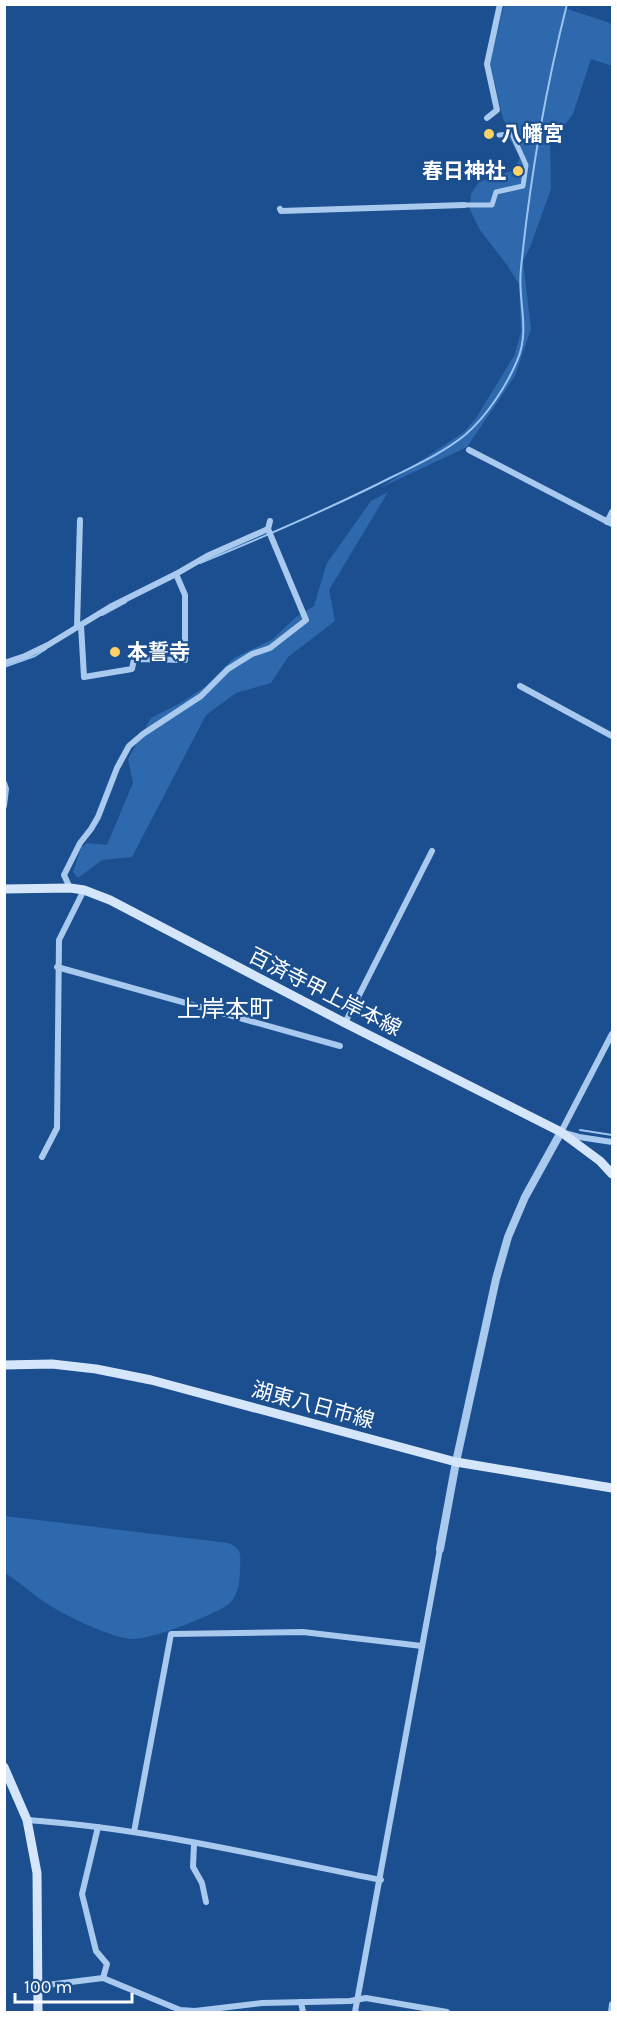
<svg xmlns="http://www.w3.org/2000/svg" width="617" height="2017" font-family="Karla,'Noto Sans JP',sans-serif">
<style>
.green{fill:#2e69ad}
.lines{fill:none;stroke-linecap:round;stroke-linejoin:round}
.stream{stroke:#9cc4f0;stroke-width:2}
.pedestrian{stroke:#a9c9ee;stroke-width:5}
.minor{stroke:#a9c9ee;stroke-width:6}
.tertiary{stroke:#a9c9ee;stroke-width:8}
.secondary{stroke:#d6e6fa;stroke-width:9}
.poi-dot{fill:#ffd166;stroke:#1b4f8f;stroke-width:2}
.labels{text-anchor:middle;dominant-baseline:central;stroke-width:4.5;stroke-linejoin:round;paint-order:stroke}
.poi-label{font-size:21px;font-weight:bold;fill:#fff;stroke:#1b4f8f;text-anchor:start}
.street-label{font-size:21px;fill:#fff;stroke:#1b4f8f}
.quarter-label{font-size:24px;fill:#fff;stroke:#1b4f8f}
</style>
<rect width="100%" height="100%" fill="#1b4f8f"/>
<g class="green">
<path d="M504 5H566L564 8 607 22 612 25V66L591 59 573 114 550 144 551 189 530 247 523 261 531 329 515 376 467 447 380 488 464 432 476 418 514 356 521 332 519 284 507 265 480 230 470 210 471 194 479 182 514 170 520 158 507 134V126L503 119 490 62Z"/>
<path d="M388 492 329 590 335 621 288 657 271 683 236 693 206 715 132 857 102 860 78 878 73 872 81 848 87 843 107 845 133 783 128 759 151 718 182 702 206 686 234 658 273 639 296 617 314 606 327 563 371 501Z"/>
<path d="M5 1516 228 1543C241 1548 241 1553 240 1567 240 1580 239 1592 231 1602 221 1613 150 1640 133 1639 114 1639 66 1616 49 1605 33 1595 20 1582 5 1573Z"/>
</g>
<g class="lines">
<g class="stream">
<path d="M200 563C266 536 331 508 394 476 418 464 444 452 465 435 486 417 506 387 517 361 531 329 517 300 521 268 530 179 545 91 567 4"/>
<path d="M102 615 126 602"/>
<path d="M4 667 35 656 46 649"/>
<path d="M580 1130 612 1135"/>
</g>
<path class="pedestrian" d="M464 205H492L496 192 523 186 526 165 512 134 499 135"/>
<g class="minor">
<path d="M487 118 497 110 487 64 500 4"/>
<path d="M280 209 281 211 464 205"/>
<path d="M469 450 612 524"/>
<path d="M607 522 612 512"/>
<path d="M81 625 84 677 132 669 134 659 185 660V595L176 574"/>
<path d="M77 627 80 520"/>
<path d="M4 663 25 656 48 645 110 607 176 574 207 556 268 529 270 521"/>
<path d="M520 686 612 736"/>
<path d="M4 783 6 789 4 806"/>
<path d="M70 888 64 875 80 843 91 829 98 817 117 768 129 746 143 734 201 696 228 669 252 654 270 648 306 620 268 529"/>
<path d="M57 967 340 1046"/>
<path d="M345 1023 432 851"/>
<path d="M612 1034 561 1132 579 1137 612 1142"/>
<path d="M42 1157 57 1128 59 940 84 890"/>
<path d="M27 1820C146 1828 264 1857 381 1880"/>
<path d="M98 1827 82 1894 96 1951 107 1964 103 1978"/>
<path d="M134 1832 171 1634 303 1632 422 1646"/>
<path d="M194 1844 193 1867 202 1883 206 1902"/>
<path d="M39 1986 103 1978 180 2010 195 2011 262 2003 350 2001 366 1998 447 2012"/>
<path d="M301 2002 303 2012"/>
<path d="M355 2012 440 1549"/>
<path d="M611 2012 612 2004"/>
</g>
<path class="tertiary" d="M440 1549 456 1462 496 1279 508 1237 525 1197 561 1132"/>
<g class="secondary">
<path d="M4 889 70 888 84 890 110 900 345 1023 561 1132 600 1161 612 1174"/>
<path d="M4 1365 52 1364 96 1369 151 1380 456 1462 612 1488"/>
<path d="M4 1767 27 1820 37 1873 38 2012"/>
</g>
</g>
<g class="poi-dot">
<circle cx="489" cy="134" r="6"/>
<circle cx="518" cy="171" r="6"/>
<circle cx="115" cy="652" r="6"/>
</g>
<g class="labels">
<g class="poi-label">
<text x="501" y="134">八幡宮</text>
<text x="506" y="171" text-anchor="end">春日神社</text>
<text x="127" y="652">本誓寺</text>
</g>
<g class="street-label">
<text transform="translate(325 992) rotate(27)">百済寺甲上岸本線</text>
<text transform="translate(313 1405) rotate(15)">湖東八日市線</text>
</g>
<g class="quarter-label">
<text x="225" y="1009">上岸本町</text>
</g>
</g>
<rect width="617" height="2017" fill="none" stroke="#ffffff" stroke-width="12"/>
<path d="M15 1993v9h117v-9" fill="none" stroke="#ffffff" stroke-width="3"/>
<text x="24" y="1993" font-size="18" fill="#ffffff" stroke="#1b4f8f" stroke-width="4.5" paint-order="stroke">100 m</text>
</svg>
